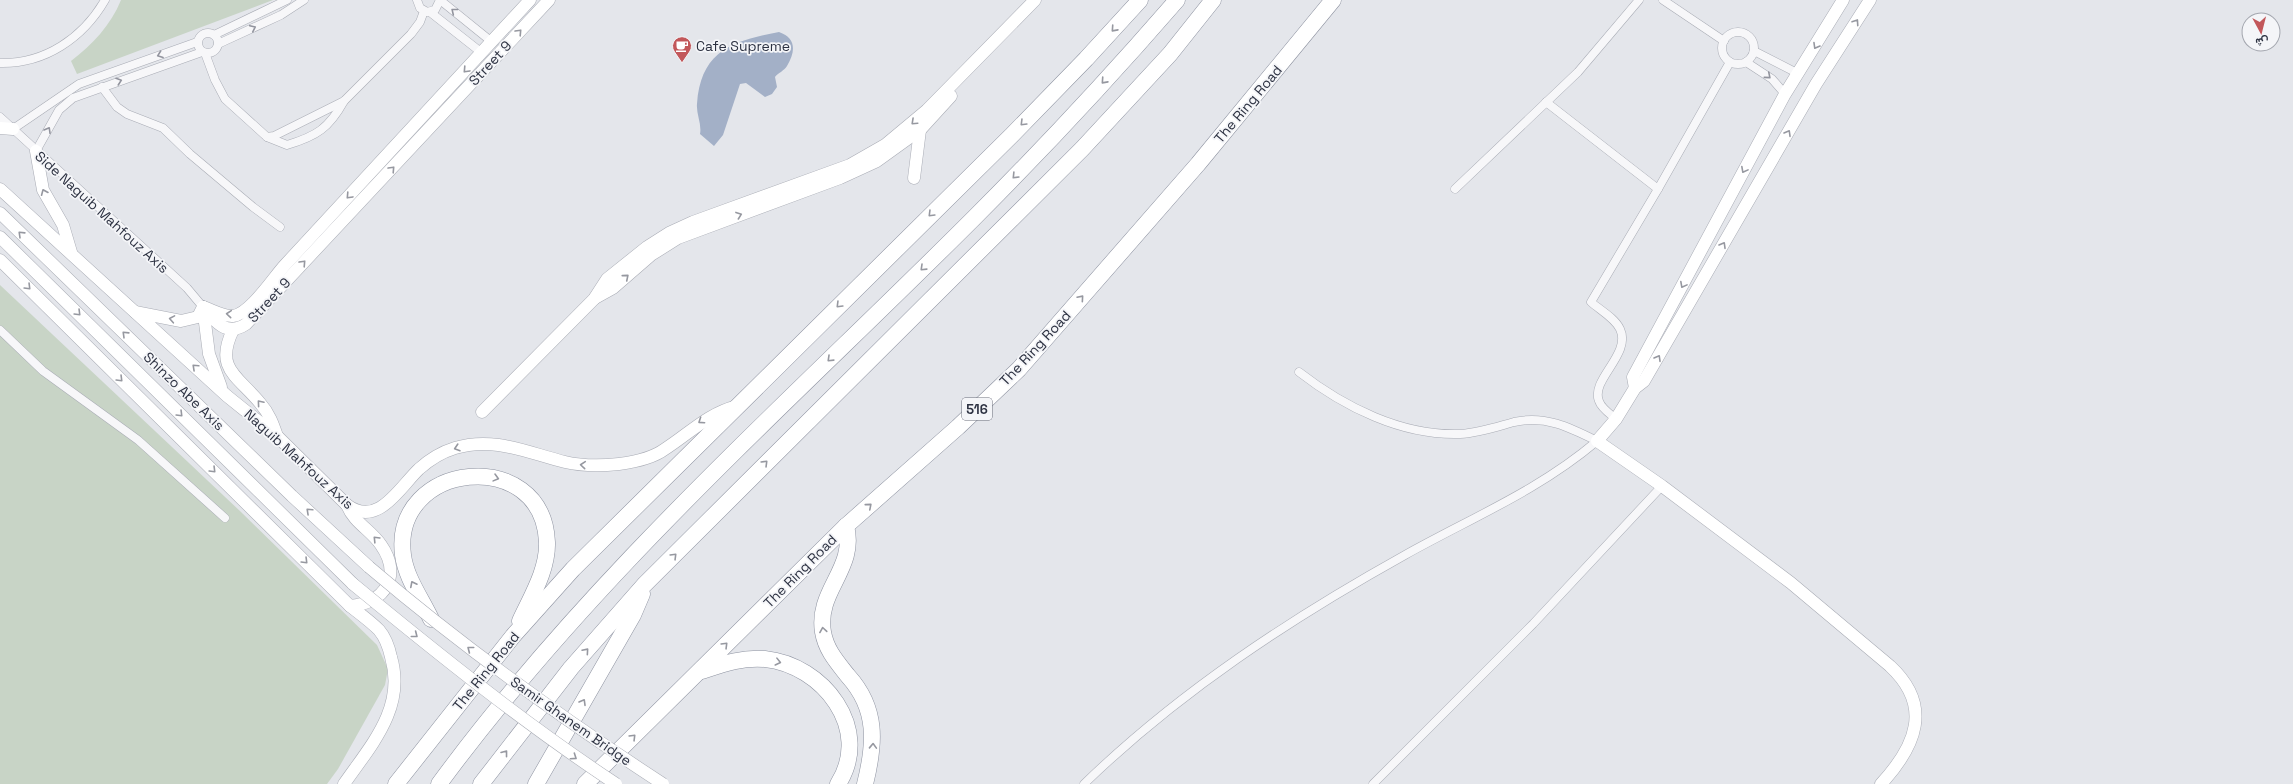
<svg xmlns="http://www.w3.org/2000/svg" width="2293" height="784" font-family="'Space Grotesk',Vazirmatn,sans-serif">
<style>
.green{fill:#c8d4c6}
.water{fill:#a3b0c7}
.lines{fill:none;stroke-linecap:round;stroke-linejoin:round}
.street-casing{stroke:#a9acb5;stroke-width:9}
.secondary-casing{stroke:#a9acb5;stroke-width:13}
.highway-casing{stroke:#8d92a0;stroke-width:17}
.street{stroke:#f7f7f9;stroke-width:8}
.secondary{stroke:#fff;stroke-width:12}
.highway{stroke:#fff;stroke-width:16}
.secondary-bridge-casing{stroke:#a9acb5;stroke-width:13;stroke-linecap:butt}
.secondary-bridge{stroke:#fff;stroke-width:12}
.oneway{stroke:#92949e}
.oneway2{stroke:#9698a0}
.labels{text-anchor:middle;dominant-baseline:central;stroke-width:3.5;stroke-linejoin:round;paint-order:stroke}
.shield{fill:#f4f5f8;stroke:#696c79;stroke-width:1}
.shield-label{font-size:13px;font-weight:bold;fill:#2d3242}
.poi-label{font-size:14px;fill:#2d3242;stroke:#f4f5f8;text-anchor:start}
.street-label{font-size:14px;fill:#2d3242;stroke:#f4f5f8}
</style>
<rect width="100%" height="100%" fill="#e4e6eb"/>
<g class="green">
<path d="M121 0H273L77 74 71 61C92 45 111 25 121 0Z"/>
<path d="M0 285 241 512 377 645 388 669 385 685 338 769 327 784H0Z"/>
</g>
<path class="water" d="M779 32C796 38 796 51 787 66 784 71 778 73 775 77L777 87 772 94 765 97 746 83 740 84 723 135 714 146 700 134C702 124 696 114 697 104 701 50 733 41 779 32Z"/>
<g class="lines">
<g class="street-casing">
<g id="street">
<path d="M417 0 420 8 427 12 435 10 440 0"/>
<path d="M440 0 492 42"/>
<path d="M1663 0 1724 41"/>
<path d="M430 12 482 53"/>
<circle cx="1738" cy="48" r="16"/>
<circle cx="208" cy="43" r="10"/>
<path d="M214 35 287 0"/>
<path d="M218 44 281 15 304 0"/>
<path d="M1754 51 1799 74"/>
<path d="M205 53 215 80 225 99 267 137 274 136 344 101 411 34 420 22 424 11"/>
<path d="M1746 62 1772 79 1785 94"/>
<path d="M0 63C45 64 83 38 105 0"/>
<path d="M102 87 117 107 127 114 163 128 190 154 253 207 280 227"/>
<path d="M1546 102 1658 189"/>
<path d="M0 117 187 288 203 307"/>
<path d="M13 129 79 84 197 42"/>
<path d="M267 137 287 145C317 136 329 128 344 101"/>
<path d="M36 151 59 110 73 98 202 52"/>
<path d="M1455 189 1578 72 1639 0"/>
<path d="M0 330 43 371 138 440 225 518"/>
<path d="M1616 419C1610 414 1601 408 1599 401 1590 380 1632 354 1620 329 1615 318 1600 310 1591 302L1658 189 1730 62"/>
<path d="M1084 784C1179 692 1290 619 1405 555 1471 518 1538 491 1597 441 1569 427 1545 415 1514 422 1496 427 1479 433 1460 434 1402 436 1344 407 1299 372"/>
<path d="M1373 784 1533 624 1662 486"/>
</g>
</g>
<g class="secondary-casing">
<g id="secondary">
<path d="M1870 0 1816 84 1644 381 1635 388 1616 419 1597 441 1662 486 1791 583 1890 666C1933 706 1916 746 1881 784"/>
<path d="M0 128 13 129"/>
<path d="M36 151 43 190 63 225 71 252"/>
<path d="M914 178 920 130"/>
<path d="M0 189 227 396 278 437 347 505C378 528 399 488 419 469 429 460 442 452 455 448 494 436 528 453 565 462 582 466 601 466 619 464 634 462 653 458 665 449 690 433 707 414 737 406"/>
<path d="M0 213 292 496 369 567"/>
<path d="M0 237 353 584"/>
<path d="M0 260 350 606C360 614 370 621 379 630 385 637 389 648 391 657 406 708 371 745 344 784"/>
<path d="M595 298 613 288 651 255 678 238 840 178 877 161 920 130 951 96"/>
<path d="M203 307C215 322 227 337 246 324L549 0"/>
<path d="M203 307C212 310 224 317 233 316 250 314 273 278 285 265L530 0"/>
<path d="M203 307 209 354 221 387"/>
<path d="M135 312 181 321 198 317 203 307"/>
<path d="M233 330C214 369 238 376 260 403 269 413 273 424 277 436"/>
<path d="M1635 388 1633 377 1785 94 1843 0"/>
<path d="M482 412 594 299 607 279 647 247 669 233 693 222 850 165 885 145 927 110 1035 0"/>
<path d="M347 505C354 523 371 530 381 545 402 575 386 603 350 606"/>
</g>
</g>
<g class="highway-casing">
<g id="highway">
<path d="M846 526C857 569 816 590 823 632 826 650 837 662 848 676 878 709 875 744 865 784"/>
<path d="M431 619C421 598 406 578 403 555 391 461 543 445 547 542 548 570 531 597 520 621"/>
<path d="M702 671C723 664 742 657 765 659 823 665 873 729 838 784"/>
<path d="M396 784 513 636 573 569 1012 135 1086 59 1140 0"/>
<path d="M439 784C595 572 789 403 974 218 1044 148 1112 75 1177 0"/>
<path d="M481 784 571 668 644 585 1082 149 1170 54 1213 0"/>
<path d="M536 784 633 615 642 594"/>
<path d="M585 784 846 526 958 427 1019 369 1198 164 1333 0"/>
</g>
</g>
<use href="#street" class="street"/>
<use href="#secondary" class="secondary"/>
<use href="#highway" class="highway"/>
<g class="secondary-bridge-casing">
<g id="secondary-bridge">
<path d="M369 567C462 646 560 717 663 784"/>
<path d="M353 584C438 654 524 723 616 784"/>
</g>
</g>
<use href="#secondary-bridge" class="secondary-bridge"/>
</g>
<defs><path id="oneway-chevron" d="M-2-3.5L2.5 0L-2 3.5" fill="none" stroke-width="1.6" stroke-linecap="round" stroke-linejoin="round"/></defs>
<g class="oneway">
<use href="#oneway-chevron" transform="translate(454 11) rotate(-141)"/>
<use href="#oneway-chevron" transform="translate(253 28) rotate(-25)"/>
<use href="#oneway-chevron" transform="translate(160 55) rotate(160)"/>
<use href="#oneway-chevron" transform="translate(1768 76) rotate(40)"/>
<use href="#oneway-chevron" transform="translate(119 81) rotate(-19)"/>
<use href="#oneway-chevron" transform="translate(48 130) rotate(-60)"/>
</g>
<g class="oneway2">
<use href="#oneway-chevron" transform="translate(1856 22) rotate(-56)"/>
<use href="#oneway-chevron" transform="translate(1114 29) rotate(132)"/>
<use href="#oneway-chevron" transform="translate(519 32) rotate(-47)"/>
<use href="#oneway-chevron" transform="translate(1816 46) rotate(120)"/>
<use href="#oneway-chevron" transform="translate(466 70) rotate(133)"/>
<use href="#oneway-chevron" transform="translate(1104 81) rotate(132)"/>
<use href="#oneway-chevron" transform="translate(914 122) rotate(137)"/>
<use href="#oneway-chevron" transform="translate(1023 123) rotate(135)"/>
<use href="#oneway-chevron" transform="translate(1788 133) rotate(-60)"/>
<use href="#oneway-chevron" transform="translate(392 169) rotate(-47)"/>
<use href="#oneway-chevron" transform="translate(1744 170) rotate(118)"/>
<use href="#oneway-chevron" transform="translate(1015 176) rotate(134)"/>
<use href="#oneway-chevron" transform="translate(44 192) rotate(-113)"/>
<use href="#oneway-chevron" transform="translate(349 196) rotate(133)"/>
<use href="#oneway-chevron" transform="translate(931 214) rotate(135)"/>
<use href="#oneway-chevron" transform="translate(739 215) rotate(-20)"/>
<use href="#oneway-chevron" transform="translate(21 234) rotate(-136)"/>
<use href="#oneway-chevron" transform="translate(1723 245) rotate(-60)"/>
<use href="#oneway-chevron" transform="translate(303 263) rotate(-47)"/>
<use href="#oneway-chevron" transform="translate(923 268) rotate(136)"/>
<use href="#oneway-chevron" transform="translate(626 277) rotate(-40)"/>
<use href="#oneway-chevron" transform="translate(1683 285) rotate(118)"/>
<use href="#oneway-chevron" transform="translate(28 287) rotate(45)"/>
<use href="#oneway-chevron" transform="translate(1081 298) rotate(-49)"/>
<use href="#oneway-chevron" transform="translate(839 305) rotate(135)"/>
<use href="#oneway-chevron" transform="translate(78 313) rotate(45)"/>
<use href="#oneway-chevron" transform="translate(229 314) rotate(-175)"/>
<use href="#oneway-chevron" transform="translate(172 319) rotate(-170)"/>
<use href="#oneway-chevron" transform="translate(125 334) rotate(-136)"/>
<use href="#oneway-chevron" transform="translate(1658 358) rotate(-60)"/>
<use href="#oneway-chevron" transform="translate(830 359) rotate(136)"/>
<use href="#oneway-chevron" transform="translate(195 367) rotate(-137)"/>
<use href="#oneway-chevron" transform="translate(120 379) rotate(45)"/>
<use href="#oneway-chevron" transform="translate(260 403) rotate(-130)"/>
<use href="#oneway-chevron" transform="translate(180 414) rotate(45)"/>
<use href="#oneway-chevron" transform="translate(701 421) rotate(146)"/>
<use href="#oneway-chevron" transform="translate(457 448) rotate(162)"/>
<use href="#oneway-chevron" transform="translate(765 463) rotate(-45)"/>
<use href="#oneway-chevron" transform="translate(583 465) rotate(-175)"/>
<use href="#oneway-chevron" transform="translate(213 470) rotate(45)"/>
<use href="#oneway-chevron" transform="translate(496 478) rotate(15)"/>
<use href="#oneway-chevron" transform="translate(869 506) rotate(-41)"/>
<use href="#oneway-chevron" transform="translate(309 511) rotate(-137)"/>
<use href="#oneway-chevron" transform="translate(376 539) rotate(-134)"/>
<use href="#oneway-chevron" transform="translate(674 556) rotate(-45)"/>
<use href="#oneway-chevron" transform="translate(305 561) rotate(45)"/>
<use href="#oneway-chevron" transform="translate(413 584) rotate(-117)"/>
<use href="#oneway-chevron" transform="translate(823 630) rotate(-99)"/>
<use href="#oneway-chevron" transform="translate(415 635) rotate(38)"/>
<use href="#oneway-chevron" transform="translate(725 645) rotate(-45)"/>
<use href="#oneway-chevron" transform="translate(470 649) rotate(-142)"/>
<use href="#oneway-chevron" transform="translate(586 651) rotate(-49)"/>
<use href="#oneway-chevron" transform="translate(778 662) rotate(14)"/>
<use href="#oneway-chevron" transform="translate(583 702) rotate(-60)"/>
<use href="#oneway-chevron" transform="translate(633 737) rotate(-45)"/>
<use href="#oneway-chevron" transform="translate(873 746) rotate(-88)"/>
<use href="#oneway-chevron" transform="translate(505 753) rotate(-52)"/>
<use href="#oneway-chevron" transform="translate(574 757) rotate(34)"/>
</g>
<defs>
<g id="cafe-pin" transform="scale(1)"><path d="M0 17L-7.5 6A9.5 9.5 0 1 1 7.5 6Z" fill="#c2575a" stroke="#f4f5f8"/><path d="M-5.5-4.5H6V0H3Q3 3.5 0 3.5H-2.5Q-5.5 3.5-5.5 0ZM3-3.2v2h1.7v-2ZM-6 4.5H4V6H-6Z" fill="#fff"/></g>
</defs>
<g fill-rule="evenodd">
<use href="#cafe-pin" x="682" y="46"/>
</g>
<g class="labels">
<rect class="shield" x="962" y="398" width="30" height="22" rx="3"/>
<g class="shield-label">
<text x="977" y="409">516</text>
</g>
<g class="poi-label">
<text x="696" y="46">Cafe Supreme</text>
</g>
<g class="street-label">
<text transform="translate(490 63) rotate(-47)">Street 9</text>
<text transform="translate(1248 104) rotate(-50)">The Ring Road</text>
<text transform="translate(102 212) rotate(42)">Side Naguib Mahfouz Axis</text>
<text transform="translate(269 300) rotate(-47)">Street 9</text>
<text transform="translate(1035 348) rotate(-47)">The Ring Road</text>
<text transform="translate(184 391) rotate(44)">Shinzo Abe Axis</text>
<text transform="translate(299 459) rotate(42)">Naguib Mahfouz Axis</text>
<text transform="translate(800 571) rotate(-45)">The Ring Road</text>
<text transform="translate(486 671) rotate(-51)">The Ring Road</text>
<text transform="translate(571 721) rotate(35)">Samir Ghanem Bridge</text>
</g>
</g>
<g transform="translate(2261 32) rotate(173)"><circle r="19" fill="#f4f5f8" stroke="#a4a7af"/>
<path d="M0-3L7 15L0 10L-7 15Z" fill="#c2575a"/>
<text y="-6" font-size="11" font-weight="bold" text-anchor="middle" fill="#2d3242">ش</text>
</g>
</svg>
